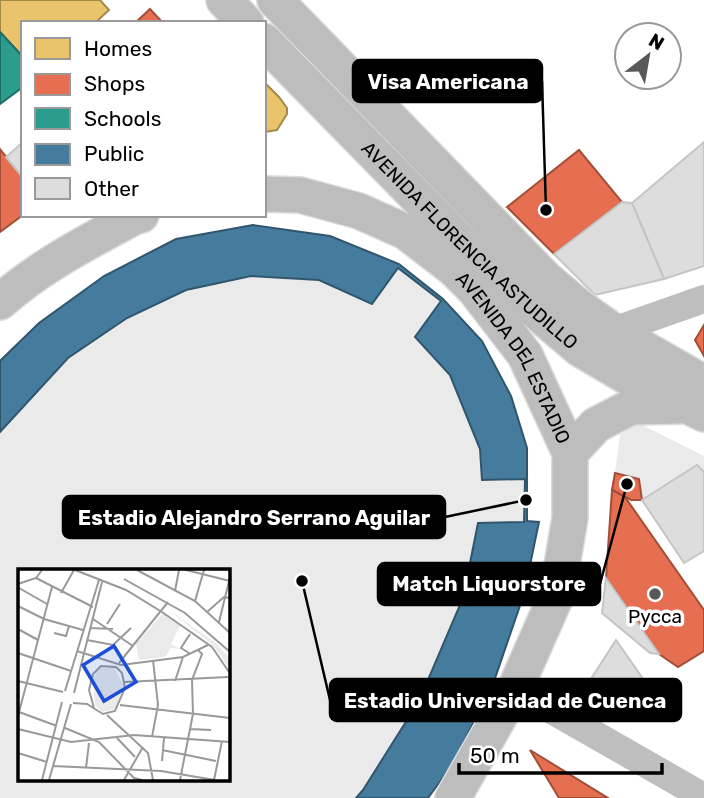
<svg xmlns="http://www.w3.org/2000/svg" width="704" height="798" font-family="Rubik,sans-serif">
<style>
.green{fill:#eaeaea;fill-rule:evenodd}
.homes{fill:#e9c46a;stroke:#a3894a;stroke-width:2}
.shops{fill:#e76f51;stroke:#a24e39;stroke-width:2}
.schools{fill:#2a9d8f;stroke:#1d6e64;stroke-width:2}
.public{fill:#457b9d;stroke:#30566e;stroke-width:2}
.building{fill:#ddd;stroke:#c5c5c5;stroke-width:2}
.lines{fill:none;stroke-linecap:round;stroke-linejoin:round}
.major-casing{stroke:#dbdbdb;stroke-width:38}
.minor{stroke:#bebebe;stroke-width:28}
.major{stroke:#bdbdbd;stroke-width:35}
.poi-dot{fill:#595959;stroke:#fff;stroke-width:2.5}
.labels{text-anchor:middle;dominant-baseline:central;stroke-width:7;stroke-linejoin:round;paint-order:stroke}
.street-label{font-size:19px;fill:#000;stroke:#fff}
.poi-label{font-size:19px;fill:#000;stroke:#fff}
.inset-road{fill:none;stroke:#999;stroke-width:2}
.view{fill:#1d4ed8;fill-opacity:0.15;stroke:#1d4ed8;stroke-width:3.5}
.inset-edge{fill:none;stroke:#000;stroke-width:3.5}
.leader{fill:none;stroke:#000;stroke-width:2.5}
.callout-dot{fill:#000;stroke:#fff;stroke-width:2.5}
.callout{fill:#000;stroke:#000;stroke-width:2.5}
.callout-label{font-size:21px;text-anchor:middle;font-weight:bold;fill:#fff}
</style>
<rect width="100%" height="100%" fill="#fff"/>
<g class="green">
<path d="M253 225 330 236 399 264 443 299 482 341 527 448V521L539 522C534 546 530 572 523 595 502 669 473 736 428 798H0V361L39 323 104 276 176 239ZM19 570H228V779H19Z"/>
<path d="M638 423 704 456V472L696 465 642 500 639 479 615 473 620 435Z"/>
</g>
<g class="homes">
<path d="M0 0H100L109 10 95 23H23V57L0 32Z"/>
<path d="M264 82 279 97 287 108V114L277 130 264 132Z"/>
</g>
<g class="shops">
<path d="M150 9 163 23H135Z"/>
<path d="M0 149 23 178V215L0 232Z"/>
<path d="M579 150 622 202 554 254 507 207Z"/>
<path d="M704 325V356L695 340Z"/>
<path d="M615 473 639 479 642 500H631L612 490Z"/>
<path d="M612 490 625 497 704 610V651L678 667 659 654 606 578Z"/>
<path d="M530 750 608 798H559Z"/>
</g>
<path class="schools" d="M0 32 23 57V87L0 104Z"/>
<path class="public" d="M253 225 330 236 399 264 443 299 482 341 511 396 527 448V521L539 522 524 594 493 684 452 765 428 798H356L363 790 419 701 463 598 478 523 524 522 525 479 482 480 480 449 450 375 415 337 441 301 398 268 372 304 319 280 251 276 186 290 127 318 68 358 0 432V361L39 323 104 276 176 239Z"/>
<g class="building">
<path d="M23 142V178L6 157Z"/>
<path d="M704 142V266L664 279 632 203Z"/>
<path d="M622 202 632 203 664 279 595 295 554 254Z"/>
<path d="M697 465 704 472V551L684 563 642 500Z"/>
<path d="M606 578 659 654 650 653 602 613Z"/>
<path d="M616 640 648 686 630 708 587 685Z"/>
</g>
<g class="lines">
<g class="major-casing">
<g id="major">
<path d="M224 0 246 23"/>
<path d="M275 0 546 279 578 306 613 331 704 383"/>
<path id="s1" d="M264 41 459 240 526 303 580 349 626 376 704 414"/>
<path id="s2" d="M264 194 300 195 359 211 406 232 454 269 475 290 525 355 570 453V518L557 594 515 689 453 798"/>
<path d="M0 302C40 266 88 242 134 217L141 215"/>
<path d="M570 453 596 425 631 407 679 406"/>
</g>
</g>
<g class="minor">
<path d="M613 331 704 299"/>
<path d="M515 689 704 797"/>
</g>
<use href="#major" class="major"/>
</g>
<circle class="poi-dot" cx="655" cy="594" r="7"/>
<g class="labels">
<g class="street-label">
<text stroke="none"><textPath href="#s1" startOffset="290">AVENIDA FLORENCIA ASTUDILLO</textPath></text>
<text stroke="none"><textPath href="#s2" startOffset="317">AVENIDA DEL ESTADIO</textPath></text>
</g>
<g class="poi-label">
<text x="655" y="616">Pycca</text>
</g>
</g>
<g transform="translate(18 569)">
<rect width="212" height="212" fill="#fff"/>
<path d="M148 39 198 74 212 90V100L195 76ZM145 44 162 57 153 75 162 80 153 79 147 88 121 91 118 75ZM96 98 106 118 97 140 84 143 77 136 75 109 82 99Z" fill="#eaeaea"/>
<path class="inset-road" d="M57 1 108 21 144 43 194 78 211 103M119 1 177 32 212 64M168 1 212 12M18 9 75 38M106 10 167 44 212 83M0 15 18 9 24 1M1 19 29 35M157 22 161 1M43 24 56 1M177 32 186 1M0 37 26 50 65 61M189 43 206 28 212 29M75 50 115 77M201 53 212 8M89 55 102 35M72 59 95 60M0 60 20 71M36 64 48 67 51 57M69 71 95 76 113 59M59 82 103 96 165 88 190 76M0 84 53 102M171 84 163 79 172 65M101 94 150 33M0 112 45 123M157 112 165 88M106 113 210 108M47 122 81 11M56 124 84 13M55 134 69 135 85 145 97 142 107 119 104 104 98 98 83 97 75 105 71 121 76 139M102 136 212 149M1 143 39 157M89 146 130 184 135 211M0 147 34 18M47 159 81 173 116 209 124 211M0 160 53 173 116 166 212 173M172 160 193 161M134 168 140 136 135 91M99 169 117 188M144 181 198 192M0 184 29 193M144 192 146 169M35 197 143 202 197 211M68 199 71 174M24 211 44 133M31 211 53 135M106 211 125 178M162 211 175 145 174 111 184 85 180 81M196 211 204 172"/>
<path class="view" d="M96 77 118 113 86 132 65 96Z"/>
<rect width="212" height="212" class="inset-edge"/>
</g>
<path class="leader" d="M546 210L542 81M526 500L445 517M627 484L600 584M302 581L330 700"/>
<g class="callout-dot">
<circle cx="546" cy="210" r="7"/>
<circle cx="526" cy="500" r="7"/>
<circle cx="627" cy="484" r="7"/>
<circle cx="302" cy="581" r="7"/>
</g>
<g class="callout">
<rect x="353" y="60" width="189" height="42" rx="7"/>
<rect x="63" y="496" width="382" height="42" rx="7"/>
<rect x="378" y="563" width="222" height="42" rx="7"/>
<rect x="330" y="679" width="351" height="42" rx="7"/>
</g>
<g class="callout-label">
<text x="448" y="89">Visa Americana</text>
<text x="254" y="525">Estadio Alejandro Serrano Aguilar</text>
<text x="489" y="591">Match Liquorstore</text>
<text x="505" y="708">Estadio Universidad de Cuenca</text>
</g>
<rect x="21" y="21" width="245" height="196" fill="#ffffff" stroke="#999999" stroke-width="2"/>
<rect x="35" y="38" width="35" height="21" fill="#e9c46a" stroke="#999999" stroke-width="2"/>
<text x="84" y="56" font-size="21" fill="#000000">Homes</text>
<rect x="35" y="74" width="35" height="21" fill="#e76f51" stroke="#999999" stroke-width="2"/>
<text x="84" y="91" font-size="21" fill="#000000">Shops</text>
<rect x="35" y="108" width="35" height="21" fill="#2a9d8f" stroke="#999999" stroke-width="2"/>
<text x="84" y="126" font-size="21" fill="#000000">Schools</text>
<rect x="35" y="144" width="35" height="21" fill="#457b9d" stroke="#999999" stroke-width="2"/>
<text x="84" y="161" font-size="21" fill="#000000">Public</text>
<rect x="35" y="178" width="35" height="21" fill="#dddddd" stroke="#999999" stroke-width="2"/>
<text x="84" y="196" font-size="21" fill="#000000">Other</text>
<g transform="translate(648 56) rotate(31)"><circle r="33" fill="#ffffff" stroke="#999999" stroke-width="2"/>
<path d="M0-5L12 26L0 18L-12 26Z" fill="#595959"/>
<text y="-10" font-size="19" font-weight="bold" text-anchor="middle" fill="#000000">N</text>
</g>
<path d="M459 763v10h203v-10" fill="none" stroke="#000000" stroke-width="3.5"/>
<text x="470" y="763" font-size="21" fill="#000000" stroke="#ffffff" stroke-width="5" paint-order="stroke">50 m</text>
</svg>
